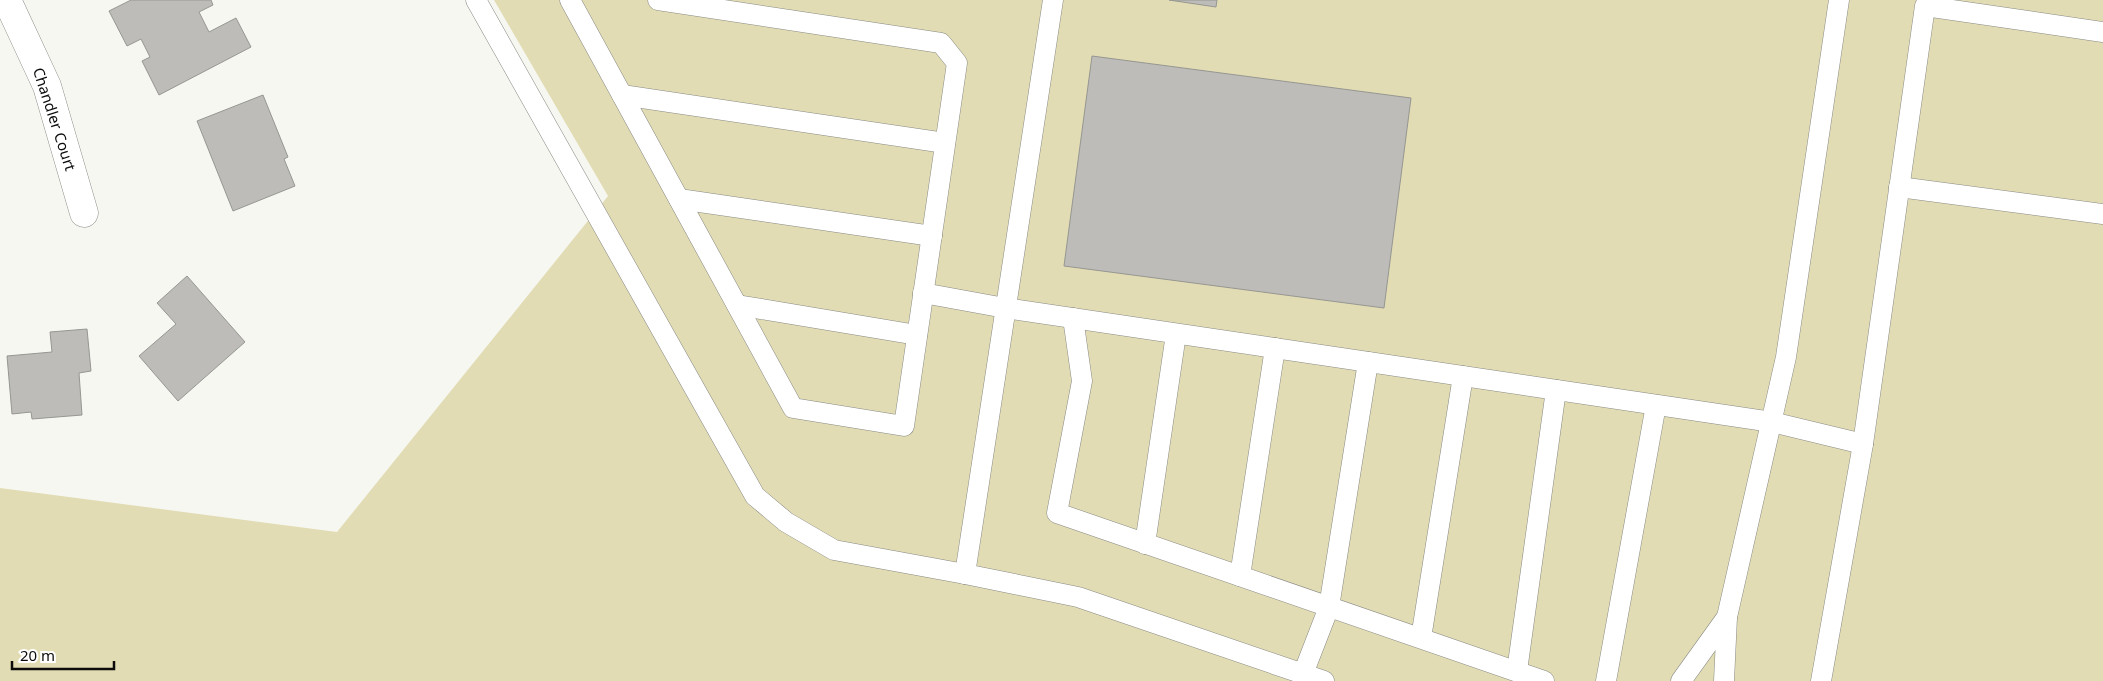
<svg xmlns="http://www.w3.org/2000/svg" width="2103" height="681" font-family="'Noto Sans',sans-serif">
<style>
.green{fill:#e1dcb3}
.building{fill:#bdbcb8;stroke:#969692}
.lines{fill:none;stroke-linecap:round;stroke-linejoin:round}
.service-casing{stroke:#898985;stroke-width:21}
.minor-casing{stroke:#898985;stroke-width:29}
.service{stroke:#fff;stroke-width:20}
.minor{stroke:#fff;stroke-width:28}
.labels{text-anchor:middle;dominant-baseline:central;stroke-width:5;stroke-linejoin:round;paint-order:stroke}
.street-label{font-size:15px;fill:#0c0b0a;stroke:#fff}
</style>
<rect width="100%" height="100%" fill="#f7f7f2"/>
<path class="green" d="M494 0H2103V681H0V488L337 532 608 196Z"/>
<g class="building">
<path d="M131 0H211L213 5 199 12 209 32 236 18 251 47 159 95 142 61 150 57 141 39 127 46 109 11Z"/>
<path d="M1169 0H1217L1216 7Z"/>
<path d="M1092 56 1411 98 1384 308 1064 266Z"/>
<path d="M263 95 288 157 284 159 295 186 233 211 197 121Z"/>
<path d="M187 276 245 342 178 401 139 356 176 324 157 303Z"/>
<path d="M87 329 91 371 79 373 82 415 32 419 31 412 12 414 7 356 52 352 50 332Z"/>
</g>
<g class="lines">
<g class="service-casing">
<g id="service">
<path d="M476 0 755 496 786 522 834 550 965 574 1078 597 1324 681"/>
<path d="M570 0 793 408 904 426 957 63 941 43 658 0"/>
<path d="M622 95 945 143"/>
<path d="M1899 187 2103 214"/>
<path d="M679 199 932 236"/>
<path d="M923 293 1005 308 1772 422 1863 444"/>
<path d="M737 305 917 335"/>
<path d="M1073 318 1082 381 1057 513 1544 681"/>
<path d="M1145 544 1176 334"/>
<path d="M965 574 1053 0"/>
<path d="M1240 576 1275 348"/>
<path d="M1421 638 1463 376"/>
<path d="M1517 671 1556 390"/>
<path d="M1303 674 1329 607 1368 362"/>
<path d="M1606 681 1656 405"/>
<path d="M1681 681 1727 617"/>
<path d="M1724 681 1727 617 1786 357 1839 0"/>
<path d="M1821 681 1863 444 1925 6 2103 32"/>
</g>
</g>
<g class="minor-casing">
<path id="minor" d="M7 0 47 86 84 213"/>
</g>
<use href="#service" class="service"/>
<use href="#minor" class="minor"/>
</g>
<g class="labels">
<g class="street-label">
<text transform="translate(55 119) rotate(72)">Chandler Court</text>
</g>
</g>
<path d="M12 661v8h102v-8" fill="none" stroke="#0c0b0a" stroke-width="2.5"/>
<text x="20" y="661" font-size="15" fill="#0c0b0a" stroke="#ffffff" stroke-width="4" paint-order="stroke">20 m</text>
</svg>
